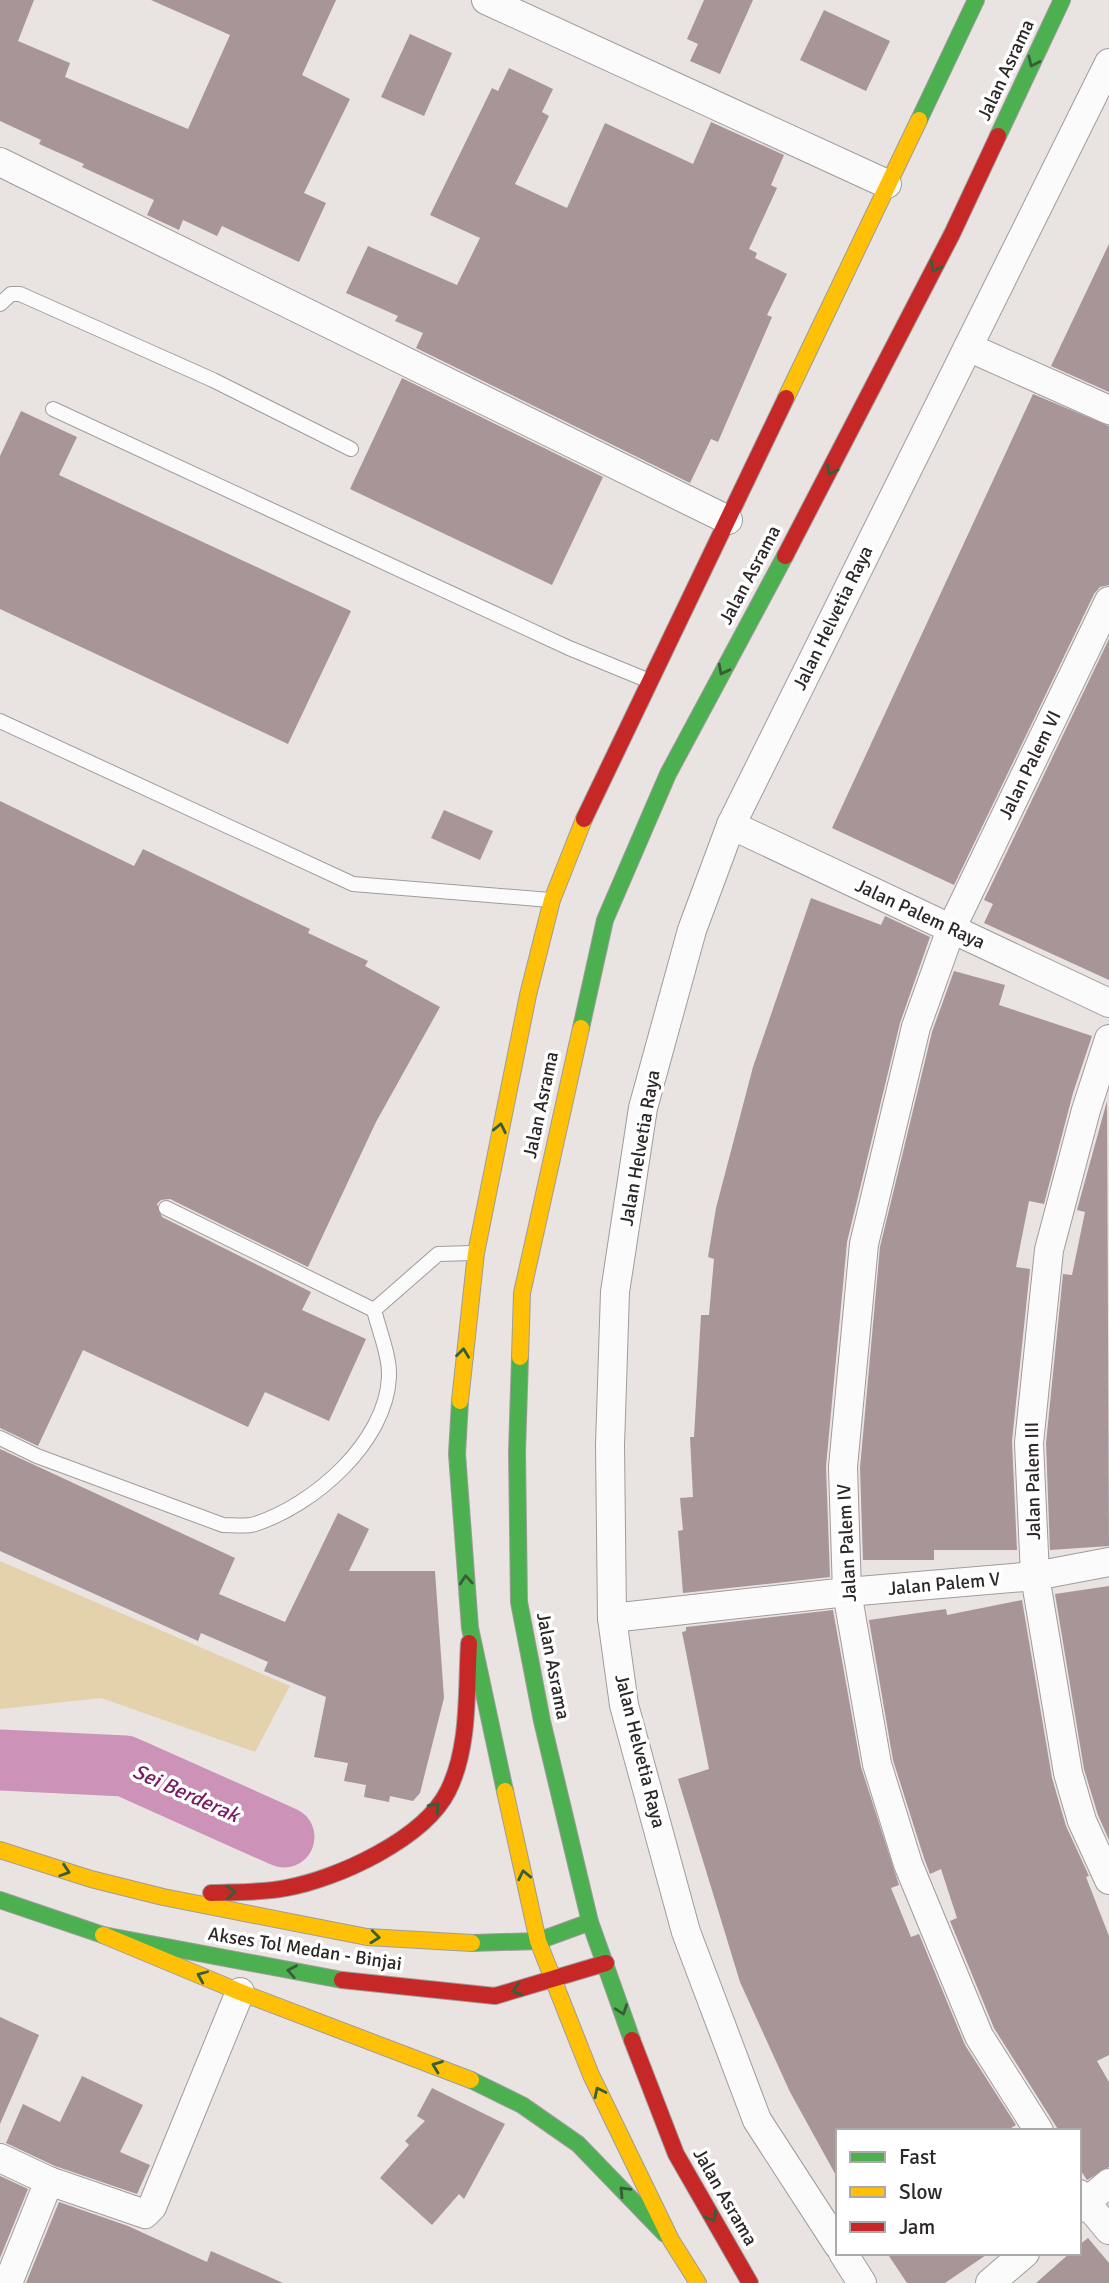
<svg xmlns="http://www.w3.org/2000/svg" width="1109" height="2283" font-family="Signika,sans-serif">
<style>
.green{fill:#e3d2ac}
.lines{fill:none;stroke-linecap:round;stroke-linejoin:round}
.river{stroke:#cc92b7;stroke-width:61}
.building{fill:#a89598}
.lane-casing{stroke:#a09c9b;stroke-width:16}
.street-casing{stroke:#a09c9b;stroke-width:30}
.fast-casing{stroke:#a09c9b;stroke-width:18}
.slow-casing{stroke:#a09c9b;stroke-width:18}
.jam-casing{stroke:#a09c9b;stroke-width:18}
.lane{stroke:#fcfbfb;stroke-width:14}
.street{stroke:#fcfbfb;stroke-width:28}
.fast{stroke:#4caf50;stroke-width:16}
.slow{stroke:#ffc107;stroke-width:16}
.jam{stroke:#c62828;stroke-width:16}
.oneway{stroke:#395e37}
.labels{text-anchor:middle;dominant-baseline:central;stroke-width:7;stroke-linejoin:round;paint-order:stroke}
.street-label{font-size:19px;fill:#2c2827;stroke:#fff}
.water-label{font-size:21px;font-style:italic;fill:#7a1a61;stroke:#fff}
</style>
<rect width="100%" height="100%" fill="#e9e3e2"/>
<path class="green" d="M0 1561 290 1686 255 1752 101 1698 0 1709Z"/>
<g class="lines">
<path class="river" d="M0 1760 125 1766 284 1837"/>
</g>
<g class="building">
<path d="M0 0H34L18 41 70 63 65 77 188 129 230 35 151 0H336L302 75 350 99 304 193 326 203 299 262 222 226 217 236 183 220 179 230 147 215 154 200 82 167 84 164 39 144 41 140 0 121Z"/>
<path d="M704 0H753L720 74 690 61 698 44 687 39Z"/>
<path d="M824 10 890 41 866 91 800 60Z"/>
<path d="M410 34 452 53 424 116 381 97Z"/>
<path d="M509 68 553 89 542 112 549 116 515 184 567 208 605 123 693 164 711 122 784 155 771 185 777 188 749 249 757 253 755 258 787 274 767 315 772 317 718 442 711 439 690 483 416 348 423 333 395 321 398 316 346 293 368 246 457 285 480 238 430 215 492 88 498 91Z"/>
<path d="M1109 244V392L1051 366Z"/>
<path d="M402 378 603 477 552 585 350 489Z"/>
<path d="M1033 394 1109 426V585L1100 587 1094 594 954 885 832 828Z"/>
<path d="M21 411 77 437 59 475 351 611 288 744 0 609V456Z"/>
<path d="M1109 639V980L984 923 993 904 984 900Z"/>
<path d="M0 801 134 866 143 849 310 929 308 933 368 961 365 966 440 1007 376 1122 308 1267 170 1199 161 1200 157 1204 162 1217 311 1292 302 1310 366 1339 329 1421 265 1392 248 1427 83 1350 38 1446 0 1428Z"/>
<path d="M444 810 493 831 480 860 431 838Z"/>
<path d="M811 898 881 925 885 916 930 937 900 1023 847 1242 826 1466 830 1577 683 1593 678 1531 683 1530 680 1498 693 1497 690 1437H694L701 1315H709L714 1259 708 1257 716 1208 753 1067Z"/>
<path d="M954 971 1005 985 999 1005 1092 1036 1073 1093 1044 1204 1029 1201 1016 1267 1030 1269 1012 1441 1017 1550H934V1560H863L860 1468 880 1247 932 1032Z"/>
<path d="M1107 1101 1109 1546 1050 1550 1046 1443 1063 1274 1072 1275 1085 1212 1077 1210Z"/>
<path d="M0 1449 235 1558 219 1594 285 1622 338 1513 369 1529 349 1571H435L444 1698 420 1793 413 1801 390 1796 389 1802 364 1797 366 1785 344 1781 348 1763 314 1757 326 1697 264 1671 268 1662 201 1633 198 1641 0 1551Z"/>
<path d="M1109 1586V1840L1098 1815 1084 1769 1055 1594Z"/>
<path d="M1022 1600 1052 1778 1066 1826 1089 1876 1086 1877 1109 1936V2055L1097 2061 1109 2082V2167L1087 2180 1079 2168V2131H1059L994 2028 950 1921 957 1918 941 1869 930 1874 924 1858 893 1760 869 1620 946 1609 947 1615Z"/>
<path d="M833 1610 861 1767 899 1885 891 1888 911 1937 919 1934 965 2045 1016 2125 1006 2131H838V2179L790 2092 740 1982 678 1779 709 1769 682 1632 686 1631V1627Z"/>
<path d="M0 2017 39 2035 0 2124Z"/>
<path d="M82 2076 143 2105 120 2152 150 2165 137 2194 55 2166 6 2143 23 2104 60 2122Z"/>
<path d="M432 2088 505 2124 464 2199 459 2194 432 2225 380 2178 409 2145 405 2141 425 2121 417 2116Z"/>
<path d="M0 2176 28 2189 0 2258Z"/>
<path d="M59 2202 128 2226 207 2262 211 2251 283 2283H26Z"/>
<path d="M1088 2238 1109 2263V2283H1036L1070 2253H1079V2245Z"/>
<path d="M887 2253H989L945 2283H907Z"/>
</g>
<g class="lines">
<g class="lane-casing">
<g id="lane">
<path d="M0 304 11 294H20L213 380 351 449"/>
<path d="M53 409 569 648 647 680"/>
<path d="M0 721 353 884 550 900"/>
<path d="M166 1208 374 1310"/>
<path d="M0 1438 37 1456 223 1525C233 1525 246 1527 255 1524 314 1505 386 1442 389 1377 390 1357 379 1330 374 1310L438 1254 473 1253"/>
</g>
</g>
<g class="street-casing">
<g id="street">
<path d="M486 0 887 184"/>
<path d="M0 162 728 520"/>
<path d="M968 347 1109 410"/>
<path d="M731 825 1109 1003"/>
<path d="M1109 1039 1086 1110 1049 1250 1029 1443 1035 1576 1068 1773 1082 1821 1109 1880"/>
<path d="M612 1618 847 1592 1035 1576 1109 1562"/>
<path d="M1039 2131 979 2036 908 1864 877 1764 847 1592 843 1467 864 1244 916 1027 951 929 1109 601"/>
<path d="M0 2158 49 2181 145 2214 152 2207 240 1992"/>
<path d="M1079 2194 1109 2230"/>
<path d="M1079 2208 1109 2183"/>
<path d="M838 2245 757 2120 686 1932 624 1705 612 1618 610 1445 615 1292 643 1108 692 930 731 825 1109 63"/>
<path d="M843 2253 862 2283"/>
<path d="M8 2283 49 2181"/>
<path d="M990 2283 1025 2253"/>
</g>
</g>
<g class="fast-casing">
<g id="fast">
<path d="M919 120 976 0"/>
<path d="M998 136 1062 0"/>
<path d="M581 1028 605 920 668 774 785 556"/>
<path d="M520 1357 517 1452 519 1602 542 1721 590 1922 632 2040"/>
<path d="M460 1401 457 1454 470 1628 505 1791"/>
<path d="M0 1900 103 1935 342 1980"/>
<path d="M472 1943 538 1941 590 1922"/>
<path d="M471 2080 522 2105 578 2144 665 2234"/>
</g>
</g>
<g class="slow-casing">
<g id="slow">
<path d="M786 398 919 120"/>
<path d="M520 1357 522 1293 581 1028"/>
<path d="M460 1401 476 1253 528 995 552 900 584 819"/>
<path d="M505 1791 538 1941 591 2075 671 2240 698 2283"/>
<path d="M0 1850 91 1879 163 1897 367 1937 472 1943"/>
<path d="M103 1935 240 1992 471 2080"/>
</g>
</g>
<g class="jam-casing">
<g id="jam">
<path d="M785 556 952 234 998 136"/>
<path d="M584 819 786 398"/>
<path d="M211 1893C236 1892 261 1893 286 1888 337 1879 424 1839 448 1791 470 1747 466 1691 469 1643"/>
<path d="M342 1980 495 1996 606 1963"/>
<path d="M632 2040 676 2154 750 2283"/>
</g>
</g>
<use href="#lane" class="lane"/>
<use href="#street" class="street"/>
<use href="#fast" class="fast"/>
<use href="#slow" class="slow"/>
<use href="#jam" class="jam"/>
</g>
<defs><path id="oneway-chevron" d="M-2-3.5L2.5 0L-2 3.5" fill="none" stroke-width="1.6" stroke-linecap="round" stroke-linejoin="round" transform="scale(1.75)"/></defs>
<g class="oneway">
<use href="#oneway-chevron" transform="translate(1033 62) rotate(115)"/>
<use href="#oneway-chevron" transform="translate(935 267) rotate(117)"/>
<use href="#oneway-chevron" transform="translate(831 470) rotate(118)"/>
<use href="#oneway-chevron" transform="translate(723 670) rotate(118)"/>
<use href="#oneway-chevron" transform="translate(500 1128) rotate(-78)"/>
<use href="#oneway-chevron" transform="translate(463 1353) rotate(-83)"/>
<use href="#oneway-chevron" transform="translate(466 1580) rotate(-94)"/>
<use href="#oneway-chevron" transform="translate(435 1807) rotate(-49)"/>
<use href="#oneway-chevron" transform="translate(65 1871) rotate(18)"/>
<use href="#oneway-chevron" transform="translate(524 1875) rotate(-102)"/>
<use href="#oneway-chevron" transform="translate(231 1892) rotate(-4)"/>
<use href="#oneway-chevron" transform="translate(375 1937) rotate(6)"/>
<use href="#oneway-chevron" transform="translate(292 1971) rotate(-169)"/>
<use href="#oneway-chevron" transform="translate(202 1976) rotate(-157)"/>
<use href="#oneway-chevron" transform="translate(517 1990) rotate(164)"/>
<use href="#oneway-chevron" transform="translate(622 2010) rotate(71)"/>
<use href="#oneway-chevron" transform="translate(437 2066) rotate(-159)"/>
<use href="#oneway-chevron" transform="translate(599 2092) rotate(-116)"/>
<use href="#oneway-chevron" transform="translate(624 2191) rotate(-134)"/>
<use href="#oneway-chevron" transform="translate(712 2217) rotate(60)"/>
</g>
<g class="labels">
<g class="street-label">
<text transform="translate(1006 70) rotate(-65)">Jalan Asrama</text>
<text transform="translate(750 575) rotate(-62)">Jalan Asrama</text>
<text transform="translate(833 618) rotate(-64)">Jalan Helvetia Raya</text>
<text transform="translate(1030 765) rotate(-64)">Jalan Palem VI</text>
<text transform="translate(920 914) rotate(25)">Jalan Palem Raya</text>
<text transform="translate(541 1105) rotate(-78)">Jalan Asrama</text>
<text transform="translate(640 1148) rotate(-80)">Jalan Helvetia Raya</text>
<text transform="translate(1033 1481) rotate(-91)">Jalan Palem III</text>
<text transform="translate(847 1543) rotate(-93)">Jalan Palem IV</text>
<text transform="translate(944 1584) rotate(-5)">Jalan Palem V</text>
<text transform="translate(553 1666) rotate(79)">Jalan Asrama</text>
<text transform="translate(640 1751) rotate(76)">Jalan Helvetia Raya</text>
<text transform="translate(305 1949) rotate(9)">Akses Tol Medan - Binjai</text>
<text transform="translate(725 2197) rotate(60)">Jalan Asrama</text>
</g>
<g class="water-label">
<text transform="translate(186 1793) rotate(24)">Sei Berderak</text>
</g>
</g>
<rect x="836" y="2129" width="245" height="126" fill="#ffffff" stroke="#aba9a9" stroke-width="2"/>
<rect x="850" y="2152" width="35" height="10" fill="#4caf50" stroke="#aba9a9" stroke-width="2"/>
<text x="899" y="2164" font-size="21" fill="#2c2827">Fast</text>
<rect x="850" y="2187" width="35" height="10" fill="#ffc107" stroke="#aba9a9" stroke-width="2"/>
<text x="899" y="2199" font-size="21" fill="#2c2827">Slow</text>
<rect x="850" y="2222" width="35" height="10" fill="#c62828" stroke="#aba9a9" stroke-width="2"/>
<text x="899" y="2234" font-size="21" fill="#2c2827">Jam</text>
</svg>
